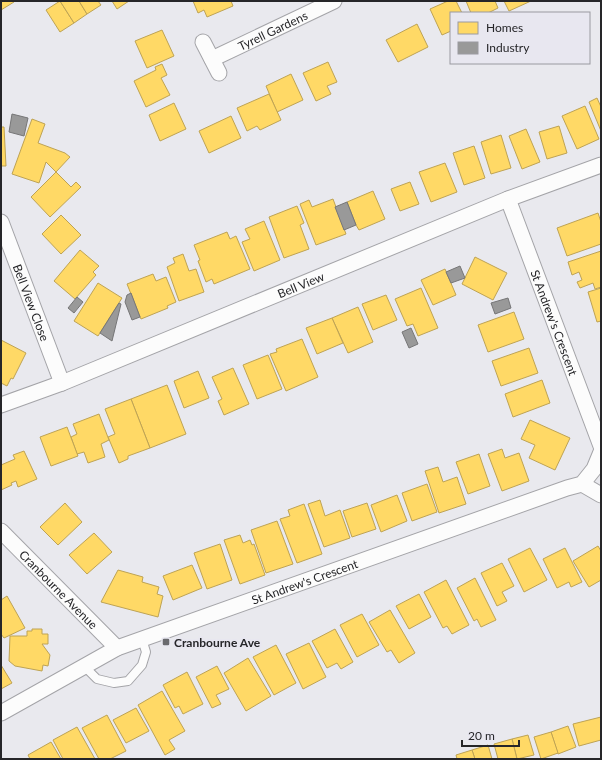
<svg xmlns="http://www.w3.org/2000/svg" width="602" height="760" font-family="Lato,sans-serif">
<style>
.homes{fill:#ffd966;stroke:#bea354}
.industry{fill:#999;stroke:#767677}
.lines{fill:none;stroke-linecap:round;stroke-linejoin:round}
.service-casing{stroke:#a4a4a8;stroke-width:10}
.minor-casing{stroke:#a4a4a8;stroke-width:17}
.service{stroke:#fcfcfc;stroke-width:8}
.minor{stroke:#fcfcfc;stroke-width:15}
.poi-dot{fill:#6a6a6e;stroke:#e8e7f0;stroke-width:1.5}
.labels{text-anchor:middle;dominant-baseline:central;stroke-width:4;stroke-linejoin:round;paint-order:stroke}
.street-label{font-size:12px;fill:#262629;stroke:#e8e7f0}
.poi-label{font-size:12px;font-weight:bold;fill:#262629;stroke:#e8e7f0;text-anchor:start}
</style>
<rect width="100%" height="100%" fill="#e9e9ee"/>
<g class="homes">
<path d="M1 1H14V2L1 10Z"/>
<path d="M60 1 74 23 60 32 46 10Z"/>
<path d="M60 1H79L87 14 74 23Z"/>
<path d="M79 1H98L101 5 87 14Z"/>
<path d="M112 1H129L117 9Z"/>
<path d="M193 1H231L233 6 207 17 204 10 198 13Z"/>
<path d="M448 1H456L462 13H451V31L442 35 430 9Z"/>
<path d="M466 1H495L498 8 488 13H471Z"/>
<path d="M504 1H531L509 11Z"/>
<path d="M417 24 428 47 398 62 386 40Z"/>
<path d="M162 30 174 56 147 68 135 41Z"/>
<path d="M328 62 337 82 327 86 331 94 316 101 303 73Z"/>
<path d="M162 64 167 75 161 78 170 95 146 107 134 81 156 70 155 67Z"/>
<path d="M291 74 303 100 277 112 266 86Z"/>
<path d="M269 94 281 120 260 130 257 126 247 131 237 108Z"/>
<path d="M597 98 601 107V131L589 102Z"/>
<path d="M174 103 186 129 160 141 149 115Z"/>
<path d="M585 106 599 139 577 149 562 116Z"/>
<path d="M231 116 241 138 209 153 199 131Z"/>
<path d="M32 119 45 124 38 143 65 153 70 157 56 172 46 162 39 183 12 174Z"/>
<path d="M559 126 567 153 547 159 539 132Z"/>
<path d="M1 127H4L6 166H1Z"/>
<path d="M526 129 540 162 522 169 509 136Z"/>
<path d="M501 135 511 168 491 174 481 142Z"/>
<path d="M474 146 485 178 464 185 453 153Z"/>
<path d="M445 163 457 192 431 202 419 172Z"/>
<path d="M56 172 71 187 76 182 81 187 50 217 31 197Z"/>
<path d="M410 182 419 204 400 211 391 189Z"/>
<path d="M373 191 385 219 359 230 356 225 347 202Z"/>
<path d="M333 199 346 234 316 245 300 204 309 200 312 207Z"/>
<path d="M297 206 304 223 300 225 309 249 284 258 269 217Z"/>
<path d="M598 213 601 222V244L567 256 557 228Z"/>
<path d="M61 215 81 235 61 254 42 234Z"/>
<path d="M264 221 280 260 254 271 242 242 250 239 245 229Z"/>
<path d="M227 232 230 239 236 236 250 269 214 284 212 279 206 282 198 261 200 260 194 245Z"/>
<path d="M80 250 99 266 93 272 96 275 75 299 54 281Z"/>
<path d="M601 251V287L595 289 593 283 580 288 577 282 582 280 579 272 572 275 568 262Z"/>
<path d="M183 254 189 271 196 269 204 292 179 301 167 267 175 263 173 258Z"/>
<path d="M475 257 507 273 493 300 462 284Z"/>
<path d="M445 269 456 295 433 305 421 280Z"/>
<path d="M153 274 156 281 166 277 176 302 167 306 168 308 141 319 127 284Z"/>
<path d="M98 283 122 298 98 336 74 321Z"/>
<path d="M421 288 438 328 418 336 413 324 407 326 395 299Z"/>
<path d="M601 288V321L597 322 588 292Z"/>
<path d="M386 295 397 320 373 330 362 304Z"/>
<path d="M358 307 373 342 348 353 332 318Z"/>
<path d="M514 312 524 339 488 352 478 325Z"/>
<path d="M332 318 343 343 317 354 306 328Z"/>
<path d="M302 339 318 377 286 391 270 354 277 352 276 349Z"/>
<path d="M1 340 26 353 13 379 11 378 7 386 1 383Z"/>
<path d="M529 348 538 373 501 386 492 361Z"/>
<path d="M268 355 282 389 257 399 243 365Z"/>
<path d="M233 368 249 404 224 415 218 401 222 399 212 377Z"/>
<path d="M198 371 209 398 184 408 174 381Z"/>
<path d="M542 380 550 403 513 417 505 394Z"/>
<path d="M167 385 186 434 150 448 131 399Z"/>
<path d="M131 399 150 448 128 456V459L119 463 108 437 115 434 105 409Z"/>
<path d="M99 414 109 440 101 444 105 457 88 463 84 452 77 454 71 437 77 434 73 424Z"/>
<path d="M530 420 570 438 555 470 529 458 535 445 521 439Z"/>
<path d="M67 427 78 456 51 466 40 437Z"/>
<path d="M502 449 505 458 519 453 529 481 502 491 488 454Z"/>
<path d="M24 451 37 479 18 487 16 481 11 483 12 485 1 490V465L15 459 13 455Z"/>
<path d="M479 454 490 486 468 494 456 462Z"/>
<path d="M438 467 443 482 457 477 466 504 439 513 425 471Z"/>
<path d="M427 484 437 512 412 521 402 493Z"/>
<path d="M397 495 407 521 381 532 371 505Z"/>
<path d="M320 500 325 516 340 510 350 538 324 547 308 504Z"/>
<path d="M65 503 82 522 58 545 40 527Z"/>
<path d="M367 503 376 529 352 537 343 511Z"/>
<path d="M304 504 322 554 297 563 280 519 290 516 288 510Z"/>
<path d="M277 521 293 564 266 573 251 530Z"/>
<path d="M94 533 112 552 87 574 69 555Z"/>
<path d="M240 535 243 543 250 540 252 545 254 544 265 575 240 584 224 540Z"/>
<path d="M220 544 232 580 207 589 194 553Z"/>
<path d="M598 546 601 551V580L589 587 573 561Z"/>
<path d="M530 548 547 580 524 592 508 559Z"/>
<path d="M565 548 582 582 571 587 569 582 557 588 543 559Z"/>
<path d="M502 563 514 586 502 592 507 601 497 606 481 573Z"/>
<path d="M192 565 202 588 173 600 163 576Z"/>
<path d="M118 570 143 577 142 582 159 587 157 594 163 596 158 617 101 602Z"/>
<path d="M475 578 496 620 481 627 477 619 474 621 457 588Z"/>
<path d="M446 580 469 625 452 634 447 626 443 628 424 592Z"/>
<path d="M419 594 431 617 409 629 396 606Z"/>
<path d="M7 596 25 628 4 638 1 634V600Z"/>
<path d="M390 610 415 653 399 663 391 650 387 652 369 622Z"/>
<path d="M362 614 379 645 357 657 340 625Z"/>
<path d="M32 629H42V634H48V644H42L50 655 48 666 43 665 42 671 15 666 9 661 10 636H27V631H32Z"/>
<path d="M335 629 353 662 341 669 337 663 327 668 312 641Z"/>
<path d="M309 643 326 677 303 689 286 654Z"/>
<path d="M276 645 296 683 274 695 253 657Z"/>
<path d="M248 658 271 696 246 711 224 673Z"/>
<path d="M1 665 12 683 1 689Z"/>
<path d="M217 666 229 689 216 695 221 704 212 708 196 677Z"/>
<path d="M187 672 203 704 183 714 179 706 175 708 163 685Z"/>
<path d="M162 691 185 731 169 740 175 749 165 755 138 705Z"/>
<path d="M136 708 149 731 126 743 113 720Z"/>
<path d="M107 715 126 751 110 759H99L82 728Z"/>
<path d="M601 717V740L579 746 573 724Z"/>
<path d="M568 726 576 747 558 754 551 732Z"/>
<path d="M77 727 95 759H63L53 740Z"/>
<path d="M551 732 558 753 541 759 534 737Z"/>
<path d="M528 735 534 755 517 759 512 739Z"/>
<path d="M512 739 517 759H498L494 744Z"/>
<path d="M51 742 61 759H30L28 755Z"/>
<path d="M488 745 492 759H475L472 750Z"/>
<path d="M472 750 475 759H457L456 755Z"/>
</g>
<g class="industry">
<path d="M12 114 28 118 24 136 9 132Z"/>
<path d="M347 202 356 225 344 230 335 207Z"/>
<path d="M460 266 465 278 451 283 446 272Z"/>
<path d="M131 293 140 317 132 320 125 302 127 295Z"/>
<path d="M77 297 83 302 74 313 68 308Z"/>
<path d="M508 298 511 308 495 314 491 303Z"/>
<path d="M119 303 121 304 112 341 100 333Z"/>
<path d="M411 328 418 344 409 348 402 332Z"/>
</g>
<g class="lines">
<g class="service-casing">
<path id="service" d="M84 666 97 679 114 683 128 681 142 665 146 652 142 639"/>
</g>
<g class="minor-casing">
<g id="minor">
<path d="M203 42 219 73"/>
<path id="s1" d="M212 59 334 1"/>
<path id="s2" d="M508 199 601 446"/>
<path id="s3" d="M1 222 62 383"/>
<path id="s4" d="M1 405 62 383 508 199 601 165"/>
<path d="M582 484 601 495"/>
<path id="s5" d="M1 531 117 648"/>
<path id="s6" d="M1 713 117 648 567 488 582 484 594 469 601 452"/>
</g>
</g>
<use href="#service" class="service"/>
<use href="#minor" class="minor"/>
</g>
<rect class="poi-dot" x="162" y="638" width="8" height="8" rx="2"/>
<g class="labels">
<g class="street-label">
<text stroke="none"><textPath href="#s1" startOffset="67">Tyrell Gardens</textPath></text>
<text stroke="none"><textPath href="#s4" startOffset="323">Bell View</textPath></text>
<text stroke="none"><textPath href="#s3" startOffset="86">Bell View Close</textPath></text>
<text stroke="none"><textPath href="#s2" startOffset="132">St Andrew's Crescent</textPath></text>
<text stroke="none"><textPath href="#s6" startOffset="332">St Andrew's Crescent</textPath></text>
<text stroke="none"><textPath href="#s5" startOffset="82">Cranbourne Avenue</textPath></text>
</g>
<g class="poi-label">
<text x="174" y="642">Cranbourne Ave</text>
</g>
</g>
<rect width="602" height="760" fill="none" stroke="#262629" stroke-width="4"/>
<rect x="450" y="12" width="140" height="52" fill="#e8e7f0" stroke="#9a9aa0"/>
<rect x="458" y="22" width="20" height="12" fill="#ffd966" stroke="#9a9aa0"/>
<text x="486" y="32" font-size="12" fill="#262629">Homes</text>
<rect x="458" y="42" width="20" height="12" fill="#999999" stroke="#9a9aa0"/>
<text x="486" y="52" font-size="12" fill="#262629">Industry</text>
<path d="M462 740v6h57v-6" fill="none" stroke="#262629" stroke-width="2"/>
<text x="468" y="740" font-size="12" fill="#262629" stroke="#e8e7f0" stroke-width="3" paint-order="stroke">20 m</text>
</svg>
